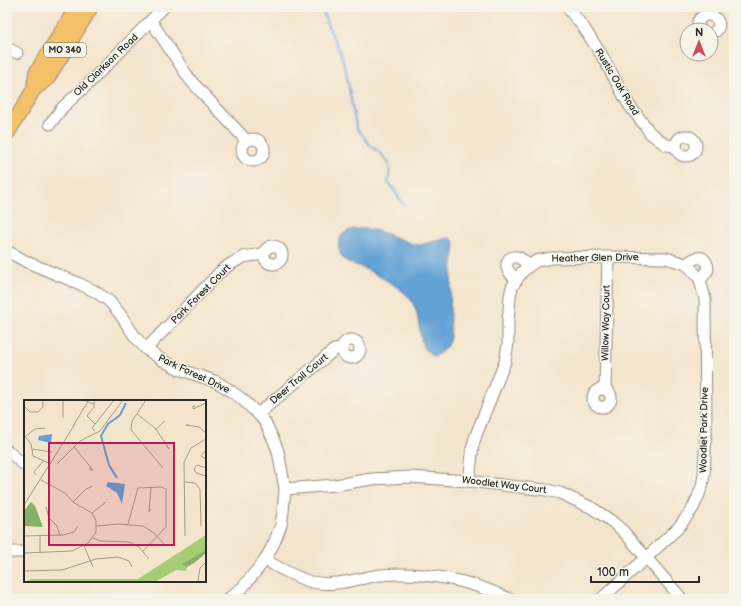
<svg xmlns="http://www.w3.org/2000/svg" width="741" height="606" font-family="'Balsamiq Sans',sans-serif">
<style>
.water{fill:#62a2d5;stroke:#466680}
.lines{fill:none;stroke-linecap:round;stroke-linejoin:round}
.stream{stroke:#62a2d5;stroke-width:2}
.minor-casing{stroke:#90887c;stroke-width:13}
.major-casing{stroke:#90887c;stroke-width:16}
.minor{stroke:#fff;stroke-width:11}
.major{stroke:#f4c16a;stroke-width:14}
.labels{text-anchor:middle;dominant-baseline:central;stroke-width:3;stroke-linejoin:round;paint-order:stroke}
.shield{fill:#f7f3e8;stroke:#686764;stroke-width:1}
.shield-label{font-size:9px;font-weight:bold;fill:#2b2b2b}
.street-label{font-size:10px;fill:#2b2b2b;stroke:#f7f3e8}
.inset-river{fill:none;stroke:#62a2d5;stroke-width:2}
.inset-road{fill:none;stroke:#a49b8c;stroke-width:1}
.view{fill:#c2185b;fill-opacity:0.15;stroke:#c2185b;stroke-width:2}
.inset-edge{fill:none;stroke:#2b2b2b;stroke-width:2}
</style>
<rect width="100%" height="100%" fill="#f7f3e8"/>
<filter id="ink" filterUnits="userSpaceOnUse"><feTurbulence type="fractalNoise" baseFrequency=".025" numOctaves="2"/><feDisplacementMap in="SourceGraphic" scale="8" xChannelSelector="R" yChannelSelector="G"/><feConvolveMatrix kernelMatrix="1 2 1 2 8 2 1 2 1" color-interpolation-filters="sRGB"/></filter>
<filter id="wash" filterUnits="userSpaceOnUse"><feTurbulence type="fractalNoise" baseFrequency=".012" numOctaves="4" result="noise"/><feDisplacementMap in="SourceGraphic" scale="16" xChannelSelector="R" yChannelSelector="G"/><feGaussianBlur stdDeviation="0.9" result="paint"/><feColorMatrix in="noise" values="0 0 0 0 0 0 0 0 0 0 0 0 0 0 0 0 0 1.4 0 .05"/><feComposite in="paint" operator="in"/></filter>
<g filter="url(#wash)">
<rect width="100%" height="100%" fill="#f4e5cd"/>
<path class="water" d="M355 229H366L379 231 415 245H420L449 238C453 239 454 241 455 245 452 268 450 291 450 314 449 323 452 333 449 341 446 349 440 353 434 357 431 354 425 351 423 347 422 345 422 340 421 338 419 327 418 309 411 300 403 288 376 274 363 268 357 265 351 264 346 261 337 255 336 237 346 232 349 230 352 230 355 229Z"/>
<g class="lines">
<path class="stream" d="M323 7 324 14 327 24 340 52 346 71 354 116 357 129 361 133 369 144 379 152 388 162 390 169 388 182 390 185 396 192 398 197 404 205"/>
</g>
</g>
<g filter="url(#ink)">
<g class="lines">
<g class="minor-casing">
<g id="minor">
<path d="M567 7 584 28 601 54 629 105 646 127 650 133 666 145 676 146"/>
<path d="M151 21 191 81 246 140"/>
<path d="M701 30 699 29C699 26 698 24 698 22 699 20 700 18 702 17 713 9 728 27 711 34"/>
<path d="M7 48 17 53"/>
<path d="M50 124 63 107 86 86 164 7"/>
<circle cx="686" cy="146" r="10"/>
<circle cx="253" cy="150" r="11"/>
<circle cx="273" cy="255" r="9"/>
<path d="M7 251 27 262 80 284 96 292 109 301 120 314 136 338 146 349 162 360 179 369 217 382 228 389 242 399 258 414 265 422 274 441 278 451 285 489 283 511 281 525 274 543 265 560 243 587 228 599"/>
<path d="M686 264C692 260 701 253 706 262 707 264 708 267 708 269 707 273 703 277 700 280"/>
<path d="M516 280C510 273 503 268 509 259 517 253 523 260 529 266"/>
<circle cx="351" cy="349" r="9"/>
<path d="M146 349 220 272 229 265 243 257 263 254"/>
<circle cx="602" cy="398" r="9"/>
<path d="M605 390 608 257"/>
<path d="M258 414 334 350 342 348"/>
<path d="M7 450 25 466"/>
<path d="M469 481 473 445 476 435 505 362 508 343V323L510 296 512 287 522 272 529 266 536 261 552 258 608 257 666 258 686 264 694 272 700 280 705 299 706 430 704 475 702 486 698 497 693 508 679 527 646 558 601 599"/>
<path d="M285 489 335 485 372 479 410 477 469 481 510 486 546 490 560 493 592 508 610 520 623 531 682 599"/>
<path d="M7 552H25"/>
<path d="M265 560C280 568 296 578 312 582 336 587 358 578 381 575 423 571 471 580 509 599"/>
</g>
</g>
<g class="major-casing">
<g id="major">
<path d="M34 89 36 73 77 7"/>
<path d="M7 134 34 89 47 79 91 7"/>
</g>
</g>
<use href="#minor" class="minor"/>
<use href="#major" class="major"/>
</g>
</g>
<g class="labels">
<rect class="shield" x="44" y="43" width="42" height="14" rx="3"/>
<g class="shield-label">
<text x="65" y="50">MO 340</text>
</g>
<g class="street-label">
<text transform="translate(106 65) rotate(-44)">Old Clarkson Road</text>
<text transform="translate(617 82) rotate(59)">Rustic Oak Road</text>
<text transform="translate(595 258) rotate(-1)">Heather Glen Drive</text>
<text transform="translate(201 294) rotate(-45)">Park Forest Court</text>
<text transform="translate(606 323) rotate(-89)">Willow Way Court</text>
<text transform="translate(194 374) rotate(25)">Park Forest Drive</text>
<text transform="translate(299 379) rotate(-40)">Deer Trail Court</text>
<text transform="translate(704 430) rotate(-89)">Woodlet Park Drive</text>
<text transform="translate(504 485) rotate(7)">Woodlet Way Court</text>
</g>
</g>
<g transform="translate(24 400)">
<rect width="182" height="182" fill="#f4e5cd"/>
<path d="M182 135V150L159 164 163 167 162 171 152 170 131 182H0L7 179H114Z" fill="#a7cc76"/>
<path d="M7 102 11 106 19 127 0 126V111ZM182 150V153L170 163 163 167 158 164Z" fill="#85b067"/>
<path d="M28 34 27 43 14 40 15 36ZM84 82 101 84 98 104 93 93 82 86Z" fill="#62a2d5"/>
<path class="inset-river" d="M93 78 85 65 77 36 84 24 96 15 102 3"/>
<path class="inset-road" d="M60 0 69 4 72 0M122 0 108 21 107 30 139 68M70 3V7L63 16 71 24M0 6 6 12H14L19 7V0M171 6H169V9L182 3M113 14 132 29 145 49 143 46M39 18V0M165 25H162L175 27 182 33M49 26 65 0M132 29 141 21M71 31 68 28 90 0M0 35 7 44 9 56 27 64M2 36 11 29 21 28M50 47 69 70H66V67M8 49 28 52M182 50 177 56 182 59M33 64 56 41 76 31 99 0M182 68 173 65 170 69 172 73 182 76M12 75 10 72 20 60M161 82 171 83 176 89 177 126M49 102 62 89 69 86M0 105 51 24M22 107 25 118 33 126 36 136M127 109 125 112 127 87M68 113 82 102M104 124 114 88 137 87 142 89V127L119 151M73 126 94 124 119 126 130 133 142 146M0 136 39 135 50 132 54 126M161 136 160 62 167 48 182 39M69 138 77 141 105 142 115 147 125 159M60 146 69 167M0 153 48 151 64 143 72 132V121L68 113 49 102 41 93 17 80M16 153V136M0 171 38 170 72 159 94 157 105 161 108 167M174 182 176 168 182 162"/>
<path class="view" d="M25 43H150V145H25Z"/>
<rect width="182" height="182" class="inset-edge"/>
</g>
<rect width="741" height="606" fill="none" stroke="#f7f3e8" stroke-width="24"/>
<g transform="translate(699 42)"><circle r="19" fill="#f7f3e8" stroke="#a5a39c"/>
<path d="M0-3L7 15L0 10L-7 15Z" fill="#d1495b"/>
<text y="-6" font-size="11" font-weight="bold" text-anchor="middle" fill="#2b2b2b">N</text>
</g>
<path d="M591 576v6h108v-6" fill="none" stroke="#2b2b2b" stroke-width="2"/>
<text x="597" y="576" font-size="12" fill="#2b2b2b" stroke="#f7f3e8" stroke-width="3" paint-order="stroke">100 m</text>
</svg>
